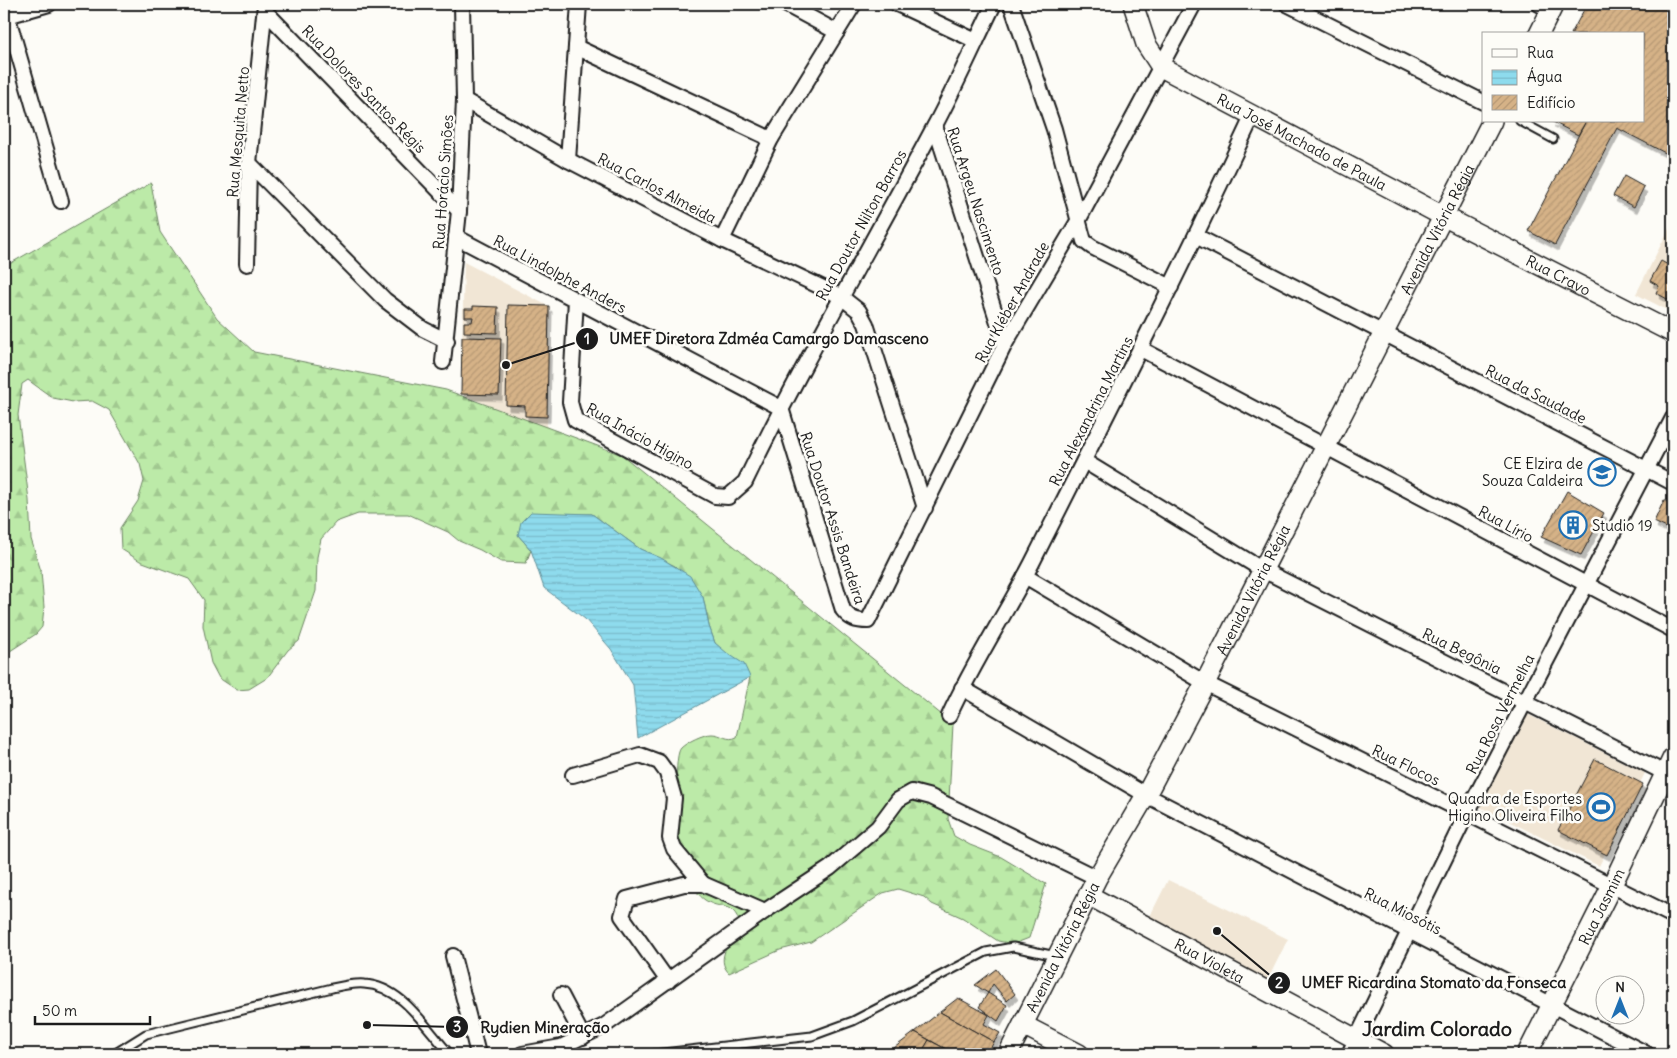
<svg xmlns="http://www.w3.org/2000/svg" width="1677" height="1058" font-family="Delius,sans-serif">
<style>
.built{fill:#f1e6d5}
.forest{fill:url(#forest-firs);stroke:#6c8362}
.water{fill:url(#water-rules);stroke:#608f99}
.building{fill:url(#building-hatch);stroke:#1c1c1c;filter:url(#shadow)}
.lines{fill:none;stroke-linecap:round;stroke-linejoin:round}
.lane-casing{stroke:#1c1c1c;stroke-width:11}
.street-casing{stroke:#1c1c1c;stroke-width:18}
.secondary-casing{stroke:#1c1c1c;stroke-width:22}
.path{stroke:#1c1c1c;stroke-width:2.5;stroke-dasharray:5 4;stroke-linecap:butt}
.lane{stroke:#fdfcf7;stroke-width:7}
.street{stroke:#fdfcf7;stroke-width:14}
.secondary{stroke:#fdfcf7;stroke-width:19}
.labels{text-anchor:middle;dominant-baseline:central;stroke-width:5;stroke-linejoin:round;paint-order:stroke}
.street-label{font-size:15px;fill:#1c1c1c;stroke:#fdfcf7}
.poi-label{font-size:15px;fill:#1c1c1c;stroke:#fdfcf7;text-anchor:end}
.district-label{font-size:20px;font-weight:bold;fill:#1c1c1c;stroke:#fdfcf7}
.leader{fill:none;stroke:#1c1c1c;stroke-width:2}
.callout-dot{fill:#1c1c1c;stroke:#fdfcf7;stroke-width:2}
.mark-label{font-size:15px;text-anchor:middle;font-weight:bold;fill:#fff}
.callout-label{font-size:16px;text-anchor:middle;font-weight:bold;fill:#1c1c1c;stroke:#fdfcf7;stroke-width:5;stroke-linejoin:round;paint-order:stroke}
</style>
<defs>
<pattern id="forest-firs" width="22" height="20" patternUnits="userSpaceOnUse" patternTransform="scale(1.25)"><rect width="22" height="20" fill="#bceaa8"/><path d="M5 1l3.5 6h-7zM16 11l3.5 6h-7z" fill="#a1c890"/></pattern>
<pattern id="water-rules" width="6" height="5" patternUnits="userSpaceOnUse" patternTransform="scale(1.25)"><rect width="6" height="5" fill="#8edbed"/><path d="M0 2.5h6" fill="none" stroke="#7abbcb"/></pattern>
<pattern id="building-hatch" width="6" height="6" patternUnits="userSpaceOnUse" patternTransform="scale(1.25)"><rect width="6" height="6" fill="#d5b287"/><path d="M-1 1l2-2M0 6l6-6M5 7l2-2" fill="none" stroke="#b69874"/></pattern>
<filter id="shadow"><feDropShadow dx="3" dy="5.5" stdDeviation="0" flood-color="#0004"/></filter>
</defs>
<rect width="100%" height="100%" fill="#fdfcf7"/>
<filter id="ink" filterUnits="userSpaceOnUse"><feTurbulence type="fractalNoise" baseFrequency=".02" numOctaves="2"/><feDisplacementMap in="SourceGraphic" scale="10" xChannelSelector="R" yChannelSelector="G"/><feConvolveMatrix kernelMatrix="1 2 1 2 8 2 1 2 1" color-interpolation-filters="sRGB"/></filter>
<g filter="url(#ink)">
<g class="built">
<path d="M1673 221V313L1636 294Z"/>
<path d="M464 262 550 307 547 430 461 394Z"/>
<path d="M1527 714 1645 773 1599 866 1480 807Z"/>
<path d="M1168 880 1288 939 1266 983 1146 924Z"/>
</g>
<path class="forest" d="M151 183 160 232 217 318 254 352 446 390 622 455 953 724 948 819 954 836 970 845 1001 857 1046 884 1029 938 1014 944 998 941 963 918 932 904 924 897 898 889 883 893 811 942 780 950 729 973C714 958 732 940 740 924 733 900 721 911 705 900 699 896 692 886 688 880 679 868 671 757 681 748 687 742 703 734 712 734 722 734 727 742 737 737L750 677 715 643 709 626 703 597 675 566 640 549 592 514H566L518 535 531 550 526 563 501 562 480 550 459 541 448 532 408 514H358L336 522 321 539 317 557 316 591 299 641 288 650 267 678 249 689 237 690 219 678 211 663 203 626 204 600 189 579 140 561 121 549 120 528 138 501 144 481 140 464 109 410 92 401 73 402 53 398 28 380 22 384 18 415 29 500 31 539 41 571 44 607 42 627 36 634 4 655V267Z"/>
<path class="water" d="M531 512 592 514 640 549 661 558 690 576 703 597 709 626 715 643 727 653 744 664 750 677 638 738 633 685 611 649 585 619 544 588 531 550 518 535 521 522Z"/>
<g class="building">
<path d="M1587 4H1673V157L1617 128 1555 245 1528 231 1586 121H1643V34H1571Z"/>
<path d="M1551 121H1586L1578 135Z"/>
<path d="M1624 176 1644 187 1634 207 1613 196Z"/>
<path d="M1673 260V302L1656 293 1659 286 1650 281 1661 261 1670 266Z"/>
<path d="M508 305 549 306 547 417 525 416V406L506 405Z"/>
<path d="M473 306 498 307 497 333 464 332V322H472L473 317H465V309H473Z"/>
<path d="M462 337 501 338 499 395 461 394Z"/>
<path d="M1567 491 1604 513 1581 555 1541 537Z"/>
<path d="M1664 500 1673 505V531L1654 522Z"/>
<path d="M1595 759 1643 784 1607 855 1558 830Z"/>
<path d="M996 969 1015 994 1007 1001 993 984 988 993 975 985Z"/>
<path d="M988 993 1007 1005 998 1021 979 1007Z"/>
<path d="M958 998 989 1015 984 1024 1000 1033 994 1042 940 1012Z"/>
<path d="M940 1012 994 1042 987 1054H955L915 1032Z"/>
<path d="M915 1032 929 1040 921 1054H896L890 1051Z"/>
<path d="M929 1040 955 1054H931L923 1050Z"/>
</g>
<g class="lines">
<g class="lane-casing">
<g id="lane">
<path d="M1520 121 1553 139"/>
<path d="M114 1054 146 1034 332 988C342 986 354 983 364 984 403 986 426 1029 450 1054"/>
<path d="M654 1054 812 1036 853 1021 986 952 1013 947 1056 956"/>
</g>
</g>
<g class="street-casing">
<g id="street">
<path d="M4 4 61 201"/>
<path d="M785 4 837 32"/>
<path d="M897 4 976 41"/>
<path d="M1011 4 1054 129 1084 241 1092 247 1171 287"/>
<path d="M1287 4 1483 102"/>
<path d="M1539 4 1551 10"/>
<path d="M265 11 459 211"/>
<path d="M7 16 49 4"/>
<path d="M576 47 771 139"/>
<path d="M464 100 568 160 722 240 840 296 859 311 866 324 925 508"/>
<path d="M935 126 1005 344"/>
<path d="M568 160 579 4"/>
<path d="M249 163 385 300 423 329 447 341"/>
<path d="M1196 236 1673 483"/>
<path d="M456 237 781 408"/>
<path d="M722 240 771 139 854 4"/>
<path d="M247 264 249 163 265 5"/>
<path d="M576 300 570 402 575 420 715 496 728 497 745 482C804 360 871 246 934 127 956 86 974 45 994 4"/>
<path d="M1141 349 1673 630"/>
<path d="M443 362 459 211 464 100 462 4"/>
<path d="M781 408 843 610C850 619 856 621 868 621L1005 344 1078 221 1194 4"/>
<path d="M1084 461 1263 570 1673 777"/>
<path d="M1025 576 1205 683 1673 916"/>
<path d="M962 688 1146 795 1647 1054"/>
<path d="M949 716C973 663 1005 615 1032 563 1107 415 1182 267 1252 117"/>
<path d="M573 775 640 755 659 762 667 773 674 798 670 838 674 849 703 884"/>
<path d="M453 956 478 1054"/>
<path d="M668 981 622 916 627 899 684 884H703L765 911"/>
<path d="M561 995 583 1037"/>
<path d="M522 1054 561 1047 604 1026 765 911 830 868 878 827 898 800 912 792 931 797 1097 878"/>
<path d="M1349 1054 1467 813 1673 418"/>
</g>
</g>
<g class="secondary-casing">
<g id="secondary">
<path id="s1" d="M1133 4 1146 44 1161 67 1443 216 1673 333"/>
<path d="M1539 34 1554 4"/>
<path id="s2" d="M1088 895 1384 1054"/>
<path d="M1023 1025 1079 1054"/>
<path id="s3" d="M1008 1054 1097 878 1146 795 1205 683 1492 121"/>
<path id="s4" d="M1527 1054 1612 885 1673 757"/>
</g>
</g>
<path class="path" d="M1574 4 1584 9"/>
<use href="#lane" class="lane"/>
<use href="#street" class="street"/>
<use href="#secondary" class="secondary"/>
</g>
</g>
<defs>
<g id="school-ring" transform="scale(1.4375)"><circle r="9.5" fill="#fdfcf7" stroke="#1f6fb2" stroke-width="1.5"/><path d="M0-5L7-2L0 1L-7-2ZM-4 1L0 2.5L4 1V4Q0 6-4 4Z" fill="#1f6fb2"/></g>
<g id="building-ring" transform="scale(1.4375)"><circle r="9.5" fill="#fdfcf7" stroke="#1f6fb2" stroke-width="1.5"/><path d="M-4-6H4V6H1V3H-1V6H-4ZM-2.5-4.3h1.7v1.8h-1.7ZM.8-4.3h1.7v1.8H.8ZM-2.5-1h1.7V.8h-1.7ZM.8-1h1.7V.8H.8Z" fill="#1f6fb2"/></g>
<g id="stadium-ring" transform="scale(1.4375)"><circle r="9.5" fill="#fdfcf7" stroke="#1f6fb2" stroke-width="1.5"/><path d="M0-5a6.5 5 0 1 0 0 10a6.5 5 0 1 0 0-10ZM-3.5-1.8h7v3.6h-7Z" fill="#1f6fb2"/></g>
</defs>
<g fill-rule="evenodd">
<use href="#school-ring" x="1602" y="472"/>
<use href="#building-ring" x="1573" y="525"/>
<use href="#stadium-ring" x="1601" y="807"/>
</g>
<g class="labels">
<g class="street-label">
<text transform="translate(364 89) rotate(46)">Rua Dolores Santos Régis</text>
<text transform="translate(238 132) rotate(-85)">Rua Mesquita Netto</text>
<text stroke="none"><textPath href="#s1" startOffset="229">Rua José Machado de Paula</textPath></text>
<text transform="translate(443 182) rotate(-86)">Rua Horácio Simões</text>
<text transform="translate(657 188) rotate(28)">Rua Carlos Almeida</text>
<text transform="translate(976 201) rotate(72)">Rua Argeu Nascimento</text>
<text transform="translate(861 225) rotate(-61)">Rua Doutor Nilton Barros</text>
<text stroke="none"><textPath href="#s3" startOffset="930">Avenida Vitória Régia</textPath></text>
<text transform="translate(560 274) rotate(28)">Rua Lindolphe Anders</text>
<text stroke="none"><textPath href="#s1" startOffset="518">Rua Cravo</textPath></text>
<text transform="translate(1012 302) rotate(-61)">Rua Kléber Andrade</text>
<text transform="translate(1536 394) rotate(27)">Rua da Saudade</text>
<text transform="translate(1091 411) rotate(-63)">Rua Alexandrina Martins</text>
<text transform="translate(640 436) rotate(29)">Rua Inácio Higino</text>
<text transform="translate(833 518) rotate(72)">Rua Doutor Assis Bandeira</text>
<text transform="translate(1506 524) rotate(28)">Rua Lírio</text>
<text stroke="none"><textPath href="#s3" startOffset="525">Avenida Vitória Régia</textPath></text>
<text transform="translate(1462 651) rotate(26)">Rua Begônia</text>
<text transform="translate(1500 714) rotate(-63)">Rua Rosa Vermelha</text>
<text transform="translate(1406 765) rotate(26)">Rua Flocos</text>
<text stroke="none"><textPath href="#s4" startOffset="165">Rua Jasmim</textPath></text>
<text transform="translate(1403 911) rotate(27)">Rua Miosótis</text>
<text stroke="none"><textPath href="#s3" startOffset="120">Avenida Vitória Régia</textPath></text>
<text stroke="none"><textPath href="#s2" startOffset="138">Rua Violeta</textPath></text>
</g>
<g class="poi-label">
<text x="1583" y="463">CE Elzira de<tspan x="1583" dy="17">Souza Caldeira</tspan></text>
<text x="1592" y="525" text-anchor="start">Studio 19</text>
<text x="1582" y="798">Quadra de Esportes<tspan x="1582" dy="17">Higino Oliveira Filho</tspan></text>
</g>
<g class="district-label">
<text x="1437" y="1028">Jardim Colorado</text>
</g>
</g>
<path class="leader" d="M506 365L587 339M1217 931L1279 983M367 1025L457 1027"/>
<g class="callout-dot">
<circle cx="506" cy="365" r="5"/>
<circle cx="1217" cy="931" r="5"/>
<circle cx="367" cy="1025" r="5"/>
<circle cx="587" cy="339" r="12"/>
<circle cx="1279" cy="983" r="12"/>
<circle cx="457" cy="1027" r="12"/>
</g>
<g class="mark-label">
<text x="587" y="344">1</text>
<text x="1279" y="988">2</text>
<text x="457" y="1032">3</text>
</g>
<g class="callout-label">
<text x="769" y="344">UMEF Diretora Zdméa Camargo Damasceno</text>
<text x="1434" y="988">UMEF Ricardina Stomato da Fonseca</text>
<text x="545" y="1033">Rydien Mineração</text>
</g>
<rect width="1677" height="1058" fill="none" stroke="#fdfcf7" stroke-width="20"/>
<rect x="10" y="10" width="1657" height="1038" fill="none" stroke="#1c1c1c" stroke-width="2" filter="url(#ink)"/>
<rect x="1482" y="32" width="162" height="90" fill="#fdfcf7" stroke="#a3a29f"/>
<rect x="1492" y="49" width="25" height="8" fill="#fdfcf7" stroke="#a3a29f"/>
<text x="1527" y="58" font-size="15" fill="#1c1c1c">Rua</text>
<rect x="1492" y="70" width="25" height="15" fill="url(#water-rules)" stroke="#a3a29f"/>
<text x="1527" y="82" font-size="15" fill="#1c1c1c">Água</text>
<rect x="1492" y="95" width="25" height="15" fill="url(#building-hatch)" stroke="#a3a29f"/>
<text x="1527" y="108" font-size="15" fill="#1c1c1c">Edifício</text>
<g transform="translate(1620 1000)"><circle r="24" fill="#fdfcf7" stroke="#a3a29f"/>
<path d="M0-4L9 19L0 12L-9 19Z" fill="#1f6fb2"/>
<text y="-8" font-size="14" font-weight="bold" text-anchor="middle" fill="#1c1c1c">N</text>
</g>
<path d="M35 1016v8h115v-8" fill="none" stroke="#1c1c1c" stroke-width="2.5"/>
<text x="42" y="1016" font-size="15" fill="#1c1c1c" stroke="#fdfcf7" stroke-width="4" paint-order="stroke">50 m</text>
</svg>
